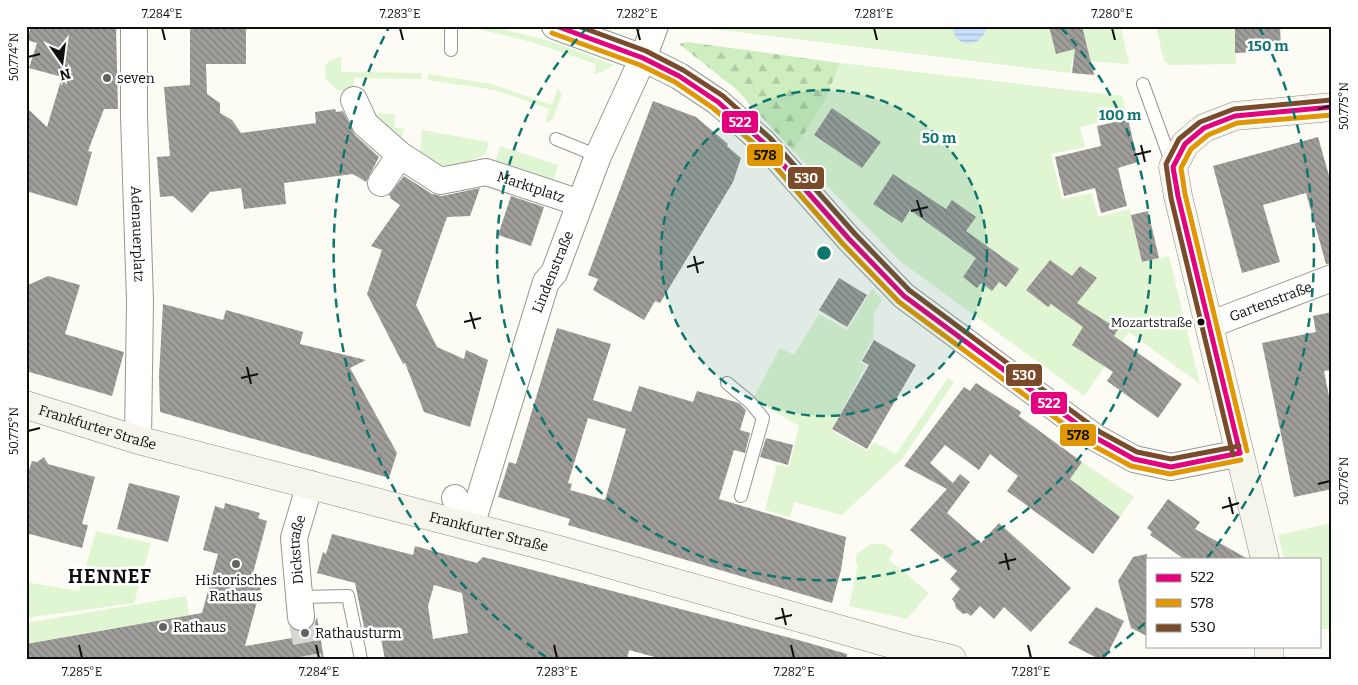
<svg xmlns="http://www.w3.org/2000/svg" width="1358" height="685" font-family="Bitter,serif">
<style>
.grass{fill:#e0f5d2}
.forest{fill:url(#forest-firs)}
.water{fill:url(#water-rules)}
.building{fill:url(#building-back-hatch);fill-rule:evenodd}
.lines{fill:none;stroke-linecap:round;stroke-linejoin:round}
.street-tunnel{stroke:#d8d8d2;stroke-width:26;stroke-dasharray:26 13;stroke-linecap:butt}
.lane-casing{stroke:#969693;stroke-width:14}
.street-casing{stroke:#969693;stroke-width:28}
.secondary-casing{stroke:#8c8c89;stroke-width:29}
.lane{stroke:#fffffe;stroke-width:12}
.street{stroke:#fffffe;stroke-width:26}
.secondary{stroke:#f5f5eb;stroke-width:28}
.bus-1-casing{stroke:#fff;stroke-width:9}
.bus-2-casing{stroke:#fff;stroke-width:9}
.bus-3-casing{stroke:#fff;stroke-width:9}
.bus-1{stroke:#e5007d;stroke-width:5}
.bus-2{stroke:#e09702;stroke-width:5}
.bus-3{stroke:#7a4b2a;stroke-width:5}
.ticks{fill:none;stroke:#0f0f0f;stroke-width:2}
.ring{fill:none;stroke:#0f766e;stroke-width:2.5;stroke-dasharray:9 6}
.poi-dot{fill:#626260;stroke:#fff;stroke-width:2}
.bus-dot{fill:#0f0f0f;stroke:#fff;stroke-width:2}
.labels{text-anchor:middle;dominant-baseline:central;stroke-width:5;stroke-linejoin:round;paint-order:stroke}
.bus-label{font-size:13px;fill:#0f0f0f;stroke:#fff;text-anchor:end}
.poi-label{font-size:14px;fill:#0f0f0f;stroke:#fff;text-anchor:start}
.street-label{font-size:14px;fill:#0f0f0f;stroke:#fff}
.district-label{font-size:19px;font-weight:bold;letter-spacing:1px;fill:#0f0f0f;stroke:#fff}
.centre{fill:#0f766e;stroke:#fff;stroke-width:2.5}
.ring-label{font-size:15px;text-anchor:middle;font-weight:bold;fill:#0f766e;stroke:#fff;stroke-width:5;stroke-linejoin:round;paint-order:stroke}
.line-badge{stroke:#fff;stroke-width:2}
.badge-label{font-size:14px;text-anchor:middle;font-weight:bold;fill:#fff}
.pale-badge-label{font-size:14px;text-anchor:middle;font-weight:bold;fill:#111}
.neatline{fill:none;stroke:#0f0f0f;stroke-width:2}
.ticks-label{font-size:12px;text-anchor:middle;fill:#0f0f0f}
</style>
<defs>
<pattern id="forest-firs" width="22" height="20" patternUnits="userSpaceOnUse" patternTransform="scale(1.25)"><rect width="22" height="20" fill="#ceeebf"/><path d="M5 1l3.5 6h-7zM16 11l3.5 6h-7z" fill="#b0cba3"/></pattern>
<pattern id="water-rules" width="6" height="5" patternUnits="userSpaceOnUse" patternTransform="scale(1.25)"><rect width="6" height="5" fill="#c7dffb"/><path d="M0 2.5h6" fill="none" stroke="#aabed6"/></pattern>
<pattern id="building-back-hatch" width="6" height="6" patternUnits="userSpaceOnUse" patternTransform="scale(1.25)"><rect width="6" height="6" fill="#a09e9a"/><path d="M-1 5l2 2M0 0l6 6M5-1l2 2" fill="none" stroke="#817f7c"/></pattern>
</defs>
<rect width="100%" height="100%" fill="#fcfcf5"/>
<g class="grass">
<path d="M466 26H489L550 41 614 65 602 72 594 74 596 64 531 42Z"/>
<path d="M689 26H1121L1129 64 1072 60 1070 73Z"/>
<path d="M1156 26H1235L1236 64 1170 65 1164 61Z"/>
<path d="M341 57V72L422 73 421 79 354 78 353 92 338 90 326 80 325 67 330 60Z"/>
<path d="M840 63 1122 96 1127 115 1080 127 1085 147 1051 154 1062 199 1092 193 1098 217 1130 209 1142 262 1169 256 1200 384 1129 332 1084 396 900 261 793 151 824 103Z"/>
<path d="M428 74 491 84 552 105 558 88 562 95 552 120 545 123 549 109 495 90 428 80Z"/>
<path d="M371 113 395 114 394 127 405 129 400 141Z"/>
<path d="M422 130 489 142 486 154 463 164 438 166 420 154Z"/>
<path d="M500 146 558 165 554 180 545 182 495 163Z"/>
<path d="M872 289 882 300 874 313 873 339 860 362 866 366 831 430 867 451 874 442 896 454 948 378 954 382 902 459 842 515 794 502 790 517 765 510 777 464 789 467 799 426 753 399 780 348 794 355 819 314 847 330Z"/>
<path d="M1082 462 1134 497 1120 517 1070 479Z"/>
<path d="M1332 523V629H1319V559H1284L1278 535Z"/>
<path d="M96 531 151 543 134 603 26 618V582L79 591Z"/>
<path d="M871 544H884L894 551 889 560 929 593 907 619 849 606 858 565 855 562 857 554Z"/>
<path d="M186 596 189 615 26 644V623Z"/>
</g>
<path class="forest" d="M687 42 840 63 824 103 793 151 736 89 679 44Z"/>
<path class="water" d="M953 26H987C983 50 952 48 953 26Z"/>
<g class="building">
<path d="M31 26H116L118 109H104L88 151 92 152 77 206 26 191V107L47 127 62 77 29 68 37 43 27 40Z"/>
<path d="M208 26H246V64H206L207 94 220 103V113L232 120 241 133 316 123 315 112 335 109 336 112 343 111 355 135 379 157 366 182 353 174 284 183 286 204 244 209 241 188 210 192 192 213 173 196 160 197 157 157 170 156 164 87 190 85V28H209Z"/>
<path d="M1049 26H1082L1094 75 1072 73 1075 49 1056 54Z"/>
<path d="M1235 26H1280L1281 51 1235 53Z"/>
<path d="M653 101 696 117 728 144 727 146 741 158 733 182 660 303 655 301 644 320 593 290 598 279 588 275Z"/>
<path d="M832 108 881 142 862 168 814 135Z"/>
<path d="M1128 119 1138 162 1118 168 1127 206 1101 213 1095 188 1064 196 1055 157 1101 146 1097 126Z"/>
<path d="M1318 137 1332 186V263L1326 264 1306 193 1263 205 1280 262 1242 273 1213 166Z"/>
<path d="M893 174 946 209 952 200 976 217 966 231 1019 269 1006 287 999 282 992 291 981 283 977 288 963 277 976 258 910 210 902 223 873 204Z"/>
<path d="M404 176 432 194 442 196 480 188 470 216 447 217 416 305 437 347 464 359 466 350 488 360 470 427 424 412 405 363 403 364 367 294 382 250 371 246 400 205 390 198 391 197 389 195Z"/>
<path d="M511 196 544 207 531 246 498 235Z"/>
<path d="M1148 211 1159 258 1142 262 1131 215Z"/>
<path d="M1050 260 1072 276 1080 266 1097 278 1077 303 1118 329 1114 336 1182 384 1158 418 1107 381 1113 372 1072 345 1083 327 1051 304 1048 307 1026 290Z"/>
<path d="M48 276 80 285 65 334 124 352 112 396 26 371V286Z"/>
<path d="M839 278 867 295 847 327 819 310Z"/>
<path d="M163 304 223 320 226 310 303 332 300 344 366 360 350 368 397 453 389 478 160 412 159 376Z"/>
<path d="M1332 312V370L1324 371 1332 411V489L1294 497 1262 343 1316 332 1313 316Z"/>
<path d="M557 328 611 344 593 400 631 412 639 386 693 402 697 391 739 403 746 410 740 430 750 433 745 453 734 450 719 499 846 537 841 570 832 603 568 525 570 519 498 497 509 462 516 464ZM588 418 626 429 605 500 570 490 572 484 568 483Z"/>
<path d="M874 340 916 365 867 449 832 429 869 365 862 361Z"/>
<path d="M976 383 1021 412 1019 416 1082 462 1070 479 1120 517 1093 554 1007 491 1018 476 990 454 979 470 945 445 930 463 953 483 960 474 970 482 947 513 981 543 999 523 1071 588 1031 632 1004 607 994 619 980 606 971 616 967 613 963 614 956 608 955 603 952 599 960 589 950 579 957 571 910 530 947 489 904 466 964 387 970 391Z"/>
<path d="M766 438 793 445 788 465 760 457Z"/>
<path d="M44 457 48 464 95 477 82 524 88 525 82 548 26 533V479L32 461 37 462Z"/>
<path d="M129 483 180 496 168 542 117 529Z"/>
<path d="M1168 499 1200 522 1195 529 1248 559H1184L1150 535 1152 532 1147 528Z"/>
<path d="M225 503 260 513 258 518 267 521 253 573 264 576 245 646 292 638 290 627 295 631 303 632 310 629 314 624 317 617 324 659H26V644L202 613 218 554 203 550 215 506 224 509Z"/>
<path d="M332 534 413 555 415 546 477 563 483 557 802 641 847 654V659H662L629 650 627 659H385L380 634 366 637 355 583 317 573 323 552 326 554ZM434 585 462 593 468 633 433 639 428 606Z"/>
<path d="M1147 554V636L1131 628 1118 581 1133 557Z"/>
<path d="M1096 607 1124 621 1105 659H1099L1068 643Z"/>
</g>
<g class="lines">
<path class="street-tunnel" d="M301 617 309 659"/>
<g class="lane-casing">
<g id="lane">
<path d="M451 50V26"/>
<path d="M1143 84 1172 164"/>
<path d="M556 139 598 156"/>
<path d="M727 383 750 402 763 418 741 496"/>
<path d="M299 597 348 596 361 659"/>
</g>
</g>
<g class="street-casing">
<g id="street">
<path id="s1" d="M134 26V116L140 301 138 440"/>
<path d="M555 26 643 58 679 76 718 102 764 143 849 239 904 296 1096 438 1134 459 1171 467 1240 453"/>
<path id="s2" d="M354 100 365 124 400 155 440 181 486 172 580 203"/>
<path d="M381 183 400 155"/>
<path id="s3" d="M1209 325 1332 278"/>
<path d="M455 498 471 526"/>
<path d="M471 526 546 282 554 273 598 156 643 58 655 26"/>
<path id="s4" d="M301 617 294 538 310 484"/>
</g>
</g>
<g class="secondary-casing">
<g id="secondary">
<path id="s5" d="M26 405 138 440 556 549 906 648 952 659"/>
<path d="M1265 559 1178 196 1173 167 1185 144 1204 128 1235 116 1332 107"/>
<path d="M1269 659V646"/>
</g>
</g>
<use href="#lane" class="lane"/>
<use href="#street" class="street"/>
<use href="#secondary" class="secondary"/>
<g class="bus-1-casing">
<g id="bus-1">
<path d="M556 26 643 58 679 76 718 102 764 143 849 239 904 296 1096 438 1134 459 1171 467 1240 453"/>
<path d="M1240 453 1178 196 1173 167 1185 144 1204 128 1235 116 1332 107"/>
</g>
</g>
<g class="bus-2-casing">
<g id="bus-2">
<path d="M552 33 640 65 675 82 713 108 759 148 843 244 899 302 1092 445 1131 466 1170 474 1241 460"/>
<path d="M1247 451 1185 194 1181 168 1191 149 1208 135 1237 123 1332 115"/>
</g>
</g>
<g class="bus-3-casing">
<g id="bus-3">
<path d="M578 26 646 51 683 70 723 96 770 138 855 234 909 290 1100 432 1137 452 1171 459 1239 446"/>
<path d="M1233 455 1171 198 1166 164 1179 139 1200 122 1234 109 1331 100"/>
</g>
</g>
<use href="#bus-1" class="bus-1"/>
<use href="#bus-2" class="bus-2"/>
<use href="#bus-3" class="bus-3"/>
</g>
<path class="ticks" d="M162 28 165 40M400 28 403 40M637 28 640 40M874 28 877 40M1112 28 1115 40M28 57 40 54M1318 109 1330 106M1141 145 1145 162M1134 155 1151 151M917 200 922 217M911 211 928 207M694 256 698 273M687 267 704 262M470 312 475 329M464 322 481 318M247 367 251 384M241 378 258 374M28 431 40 428M1318 484 1330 481M1229 497 1233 514M1222 508 1239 503M1005 553 1009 570M999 563 1016 559M782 608 786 625M775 619 792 615M79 645 82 658M316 645 319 658M554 645 557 658M791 645 794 658M1028 645 1031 658"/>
<circle cx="824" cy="253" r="163" fill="#0f766e" fill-opacity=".12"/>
<g class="ring">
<circle cx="824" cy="253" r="163"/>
<path d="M1061 28A327 327 0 1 1 587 28"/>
<path d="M1145 623A490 490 0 0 1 1102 657M546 657A490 490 0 0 1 389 27M1259 27A490 490 0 0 1 1207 558"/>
</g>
<g class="poi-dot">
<circle cx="107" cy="78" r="5"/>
<circle cx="236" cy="564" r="5"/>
<circle cx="163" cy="627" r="5"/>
<circle cx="305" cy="633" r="5"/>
</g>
<circle class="bus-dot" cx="1201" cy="322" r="4.5"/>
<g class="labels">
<g class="bus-label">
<text x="1192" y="322">Mozartstraße</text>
</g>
<g class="poi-label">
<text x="117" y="78">seven</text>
<text x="236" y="580" text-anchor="middle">Historisches<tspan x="236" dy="16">Rathaus</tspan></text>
<text x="173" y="627">Rathaus</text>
<text x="315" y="633">Rathausturm</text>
</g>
<g class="street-label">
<text stroke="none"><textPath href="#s2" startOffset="215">Marktplatz</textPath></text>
<text stroke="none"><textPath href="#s1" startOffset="208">Adenauerplatz</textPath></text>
<text transform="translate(553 272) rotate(-68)">Lindenstraße</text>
<text stroke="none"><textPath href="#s3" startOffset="66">Gartenstraße</textPath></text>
<text stroke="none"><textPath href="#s5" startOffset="75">Frankfurter Straße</textPath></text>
<text stroke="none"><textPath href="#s5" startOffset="480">Frankfurter Straße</textPath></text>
<text stroke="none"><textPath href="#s4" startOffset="68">Dickstraße</textPath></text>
</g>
<g class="district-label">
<text x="110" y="576">HENNEF</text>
</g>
</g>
<circle cx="824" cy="253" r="8" class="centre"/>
<g class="ring-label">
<text x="1268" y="51">150 m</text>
<text x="1120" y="120">100 m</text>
<text x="939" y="143">50 m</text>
</g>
<g class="line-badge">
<rect x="721" y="110" width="38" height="24" rx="5" fill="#e5007d"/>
<rect x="746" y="143" width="38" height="24" rx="5" fill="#e09702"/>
<rect x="787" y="166" width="38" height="24" rx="5" fill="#7a4b2a"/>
<rect x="1005" y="363" width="38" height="24" rx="5" fill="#7a4b2a"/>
<rect x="1030" y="391" width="38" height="24" rx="5" fill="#e5007d"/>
<rect x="1059" y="423" width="38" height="24" rx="5" fill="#e09702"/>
</g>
<g class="badge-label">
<text x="740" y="127">522</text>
<text x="806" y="183">530</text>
<text x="1024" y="380">530</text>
<text x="1049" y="408">522</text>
</g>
<g class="pale-badge-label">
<text x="765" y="160">578</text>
<text x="1078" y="440">578</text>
</g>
<rect width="1358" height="685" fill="none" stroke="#ffffff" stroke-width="55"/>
<rect x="1146" y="558" width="175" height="90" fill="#ffffff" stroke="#9f9f9f"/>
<rect x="1156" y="574" width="25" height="8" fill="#e5007d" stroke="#9f9f9f"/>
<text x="1190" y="582" font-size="15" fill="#0f0f0f">522</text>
<rect x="1156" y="599" width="25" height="8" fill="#e09702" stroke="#9f9f9f"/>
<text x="1190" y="608" font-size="15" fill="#0f0f0f">578</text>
<rect x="1156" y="624" width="25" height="8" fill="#7a4b2a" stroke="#9f9f9f"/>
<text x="1190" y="632" font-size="15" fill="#0f0f0f">530</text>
<g transform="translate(62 62) rotate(166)" stroke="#ffffff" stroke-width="4" paint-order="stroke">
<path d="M0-4L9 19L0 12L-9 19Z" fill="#0f0f0f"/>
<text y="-8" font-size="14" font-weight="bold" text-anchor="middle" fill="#0f0f0f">N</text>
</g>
<rect x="28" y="28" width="1302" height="630" class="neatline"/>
<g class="ticks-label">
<text x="162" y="18">7.284°E</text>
<text x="400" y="18">7.283°E</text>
<text x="637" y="18">7.282°E</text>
<text x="874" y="18">7.281°E</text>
<text x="1112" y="18">7.280°E</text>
<text transform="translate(14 57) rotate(-90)" y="4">50.774°N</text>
<text transform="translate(1344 106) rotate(-90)" y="4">50.775°N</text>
<text transform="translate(14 431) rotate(-90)" y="4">50.775°N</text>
<text transform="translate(1344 481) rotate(-90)" y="4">50.776°N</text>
<text x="82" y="676">7.285°E</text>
<text x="319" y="676">7.284°E</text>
<text x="557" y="676">7.283°E</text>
<text x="794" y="676">7.282°E</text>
<text x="1031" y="676">7.281°E</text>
</g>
</svg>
